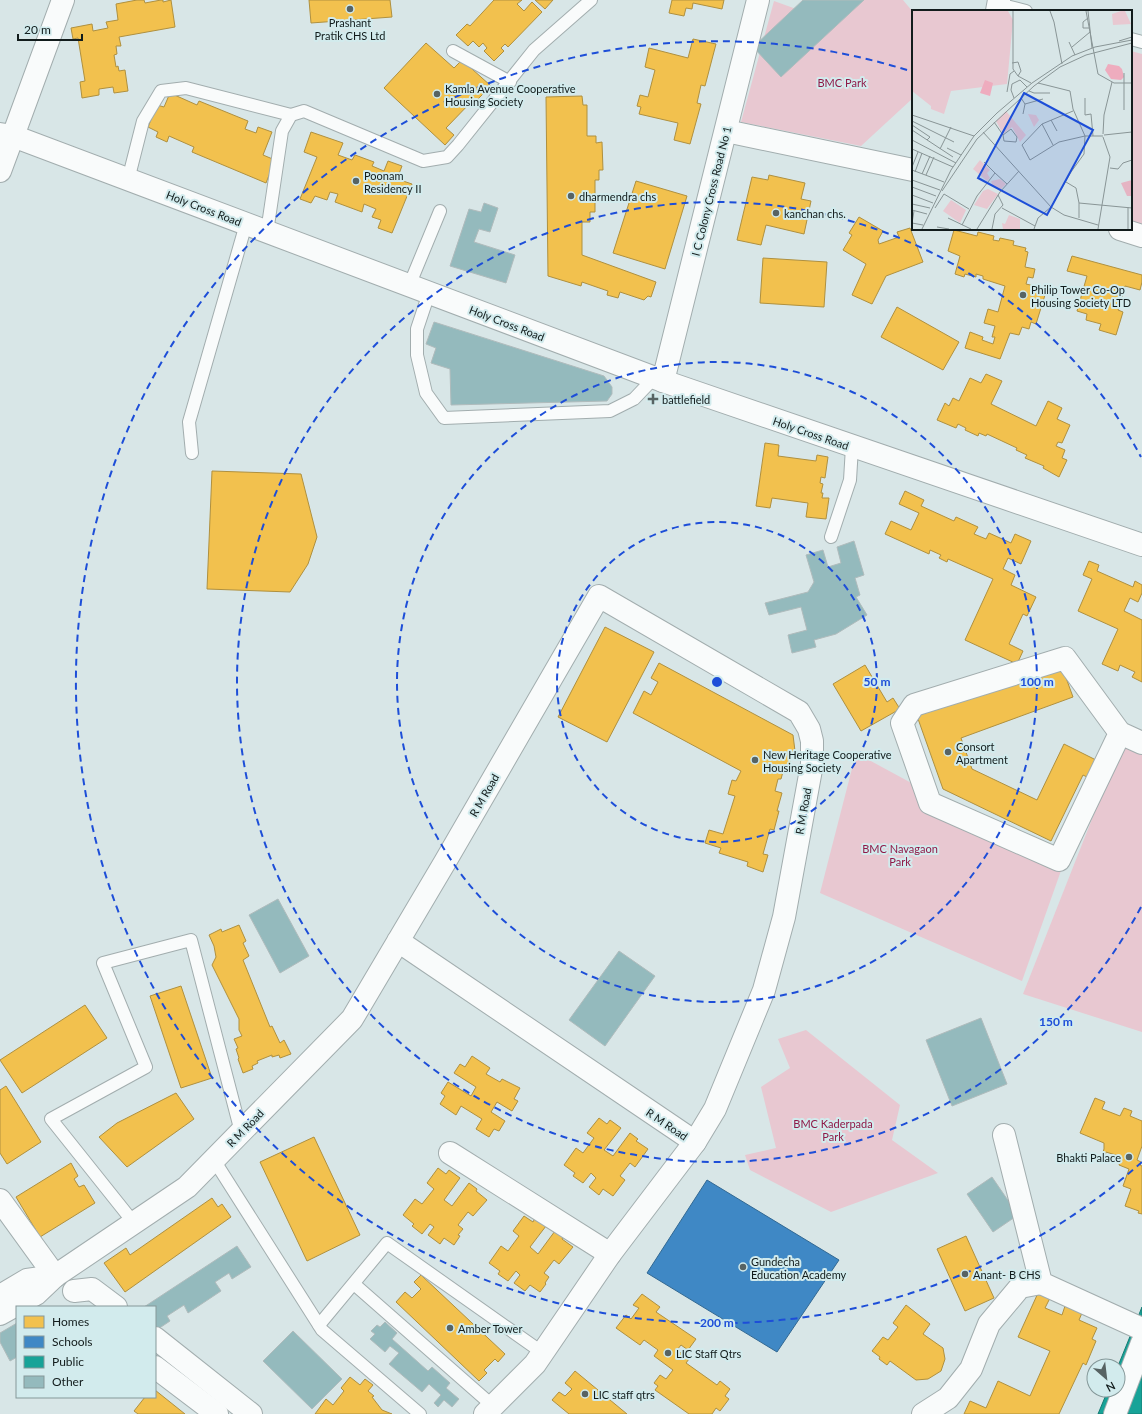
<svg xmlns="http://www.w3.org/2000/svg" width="1142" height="1414" font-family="Lato,sans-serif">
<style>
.green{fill:#e8c8d1}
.homes{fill:#f2c14e;stroke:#af903f}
.schools{fill:#3f88c5;stroke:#326892}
.public{fill:#17a398;stroke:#167a73}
.building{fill:#94babd;stroke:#afbbbc}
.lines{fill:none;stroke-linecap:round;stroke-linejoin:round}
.service-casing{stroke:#a2adae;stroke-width:14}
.minor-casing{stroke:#a2adae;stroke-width:24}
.tertiary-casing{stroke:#a2adae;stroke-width:24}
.secondary-casing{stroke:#a2adae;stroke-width:24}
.primary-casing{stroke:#a2adae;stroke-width:24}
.service{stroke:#f9fbfb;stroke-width:12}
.minor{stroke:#f9fbfb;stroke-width:22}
.tertiary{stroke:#f9fbfb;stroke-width:22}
.secondary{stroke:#f9fbfb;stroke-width:22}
.primary{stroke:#f9fbfb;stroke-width:22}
.ring{fill:none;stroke:#1d4ed8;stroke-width:2;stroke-dasharray:7 5}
.poi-dot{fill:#576363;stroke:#d2ebed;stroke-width:1.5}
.labels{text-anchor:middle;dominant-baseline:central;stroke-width:4;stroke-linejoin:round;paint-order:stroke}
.poi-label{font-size:11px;fill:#121c1c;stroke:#d2ebed;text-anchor:start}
.park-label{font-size:11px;fill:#8f1947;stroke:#d2ebed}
.street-label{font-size:11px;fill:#121c1c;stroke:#d2ebed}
.inset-road{fill:none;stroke:#899596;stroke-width:1}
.view{fill:#1d4ed8;fill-opacity:0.15;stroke:#1d4ed8;stroke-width:2}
.inset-edge{fill:none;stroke:#121c1c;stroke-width:2}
.centre{fill:#1d4ed8;stroke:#d2ebed;stroke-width:2}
.ring-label{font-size:12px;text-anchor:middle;font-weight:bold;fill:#1d4ed8;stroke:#d2ebed;stroke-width:4;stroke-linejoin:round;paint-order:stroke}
</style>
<rect width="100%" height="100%" fill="#d8e6e7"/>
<g class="green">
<path d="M863 0H903L913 12V98L861 146 741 122 774 1 838 24Z"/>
<path d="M1131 51 1142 54V231L1131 228Z"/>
<path d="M1122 743 1142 755V1032L1023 994Z"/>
<path d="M856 753 1063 865 1022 981 820 893Z"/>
<path d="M806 1030 900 1105 892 1140 938 1173 831 1212 750 1170 745 1155 776 1148 761 1087 790 1068 778 1039Z"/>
</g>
<g class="homes">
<path d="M137 0H144L145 3 161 0H163V2L171 0 175 27 119 37 121 46H116L117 54 114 55 116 67 118 66 119 71 125 70 128 91 114 93 113 87 99 89V95L82 98 80 82 85 81 78 38 73 39 71 28 92 24 93 31 108 28 106 22 118 20 116 4Z"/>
<path d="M309 0H390L392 17 311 23Z"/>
<path d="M494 0H522L517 4 524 11 532 2 542 12 508 47 505 44 501 48 504 51 494 61 484 51 487 48 483 43 479 47 473 41 468 46 456 35 467 24 470 26Z"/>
<path d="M535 0H553L545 9Z"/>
<path d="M672 0H724L722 9 693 3 692 9 686 8 684 16 669 13Z"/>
<path d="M693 39 716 44 705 86 701 85 697 103 701 104 690 144 674 140 678 123 639 114 641 107 637 106 640 95 648 97 655 70 645 67 649 48 688 58Z"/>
<path d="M426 43 454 68 462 60 491 86 475 102 473 100 446 128 454 135 445 145 384 88Z"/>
<path d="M170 93 197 105 199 101 248 121 245 129 256 133 258 127 272 132 263 155 275 160 266 183 192 152 194 147 169 136 167 142 156 137 158 132 148 127 157 105 164 107Z"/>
<path d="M582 96 583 105H587V136H596V143L602 142 603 170H599V180H595V212H590V222H582V255L656 282 651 297 648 296 644 300 620 292 618 298 607 295 608 291 582 282 581 286 548 276 546 97Z"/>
<path d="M311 132 343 143 338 155 352 160 355 155 374 162 372 166 384 171 388 161 402 166 397 179 412 184 392 233 378 228 381 220 372 217 376 209 364 204 362 212 335 202 338 194 330 192 327 200 315 196 311 203 300 199 317 157 304 152Z"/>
<path d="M769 175 805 183 801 199 811 201 804 234 766 225 761 245 737 240 752 177 768 180Z"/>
<path d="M636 181 687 196 665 269 613 253Z"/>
<path d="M859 217 883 231 878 240 879 244 899 237 897 232 910 228 923 262 886 276 872 304 852 295 866 264 843 250 852 235 849 233Z"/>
<path d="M954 230 977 236 978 232 994 236 993 240 999 241 1000 238 1014 241 1013 245 1026 248 1025 251 1028 252 1025 267 1035 269 1033 278 1028 277 1026 284 1043 288 1041 294 1045 295 1036 324 1031 322 1029 329 1022 327 1019 335 1010 333 1000 359 965 348 970 332 983 337 982 340 993 344 995 337H992L995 326 984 323 988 309 998 312 1005 286 983 279V276L976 274V277L965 274 964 277 955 274 960 256 948 251Z"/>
<path d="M1072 256 1142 275V282L1140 290 1125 286 1118 310 1123 312 1116 335 1099 330 1101 324 1086 320 1087 314 1077 311 1087 276 1067 271Z"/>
<path d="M763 258 827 262 824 307 760 303Z"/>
<path d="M897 307 959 342 943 370 881 337Z"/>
<path d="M986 374 1002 381 991 404 1036 426 1048 401 1062 408 1057 419 1070 425 1062 443 1058 442 1056 446 1065 450 1062 458 1067 460 1059 477 1043 468 1044 466 1025 458 1027 455 1016 450 1017 448 987 434 986 436 979 433 978 436 965 430 966 428 958 424 956 428 937 420 945 403 949 406 953 398 959 401 970 378 981 383Z"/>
<path d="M765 443 779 445 778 456 816 461 817 455 828 457 825 478 821 477 820 483 823 484 821 493H823L822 498H829L826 519 806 517 808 503 772 498 770 508 756 506Z"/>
<path d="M212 471 301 474 317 537 308 564 290 592 207 589Z"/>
<path d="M905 491 924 500 921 506 954 521 956 517 978 527 974 534 986 539 989 533 1011 543 1015 534 1031 541 1021 564 1008 558 1003 569 1015 575 1011 585 1036 597 1027 616 1023 614 1009 644 1023 651 1017 664 965 640 993 579 948 559 947 562 939 558 941 555 930 550 929 554 885 534 891 521 911 530 919 513 899 504Z"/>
<path d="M1089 561 1099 565 1097 571 1133 587 1135 581 1142 585V593L1138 602 1130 598 1124 611 1142 620V682L1132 677 1135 672 1120 665 1118 671 1102 664 1118 629 1078 611 1092 579 1083 575Z"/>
<path d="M605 627 654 652 607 742 558 717Z"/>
<path d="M659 663 793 735 795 751H793L788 769 784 768 781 779H778L775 791 782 793 777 811H779L774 830 770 829 763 854 768 855 763 872 747 866 748 862 719 853 721 848 705 843 709 830 723 834 735 796 728 794 732 780 736 781 741 771 633 713 644 691 651 695 658 682 651 678Z"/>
<path d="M1061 664 1073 697 961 738 972 769 1037 800 1064 744 1096 760 1087 777 1083 775 1051 841 943 789 917 716Z"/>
<path d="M865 665 887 702 893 698 900 709 861 731 833 684Z"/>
<path d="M239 925 246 941 243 943 249 956 243 960 270 1027 272 1026 280 1043 284 1040 291 1054 280 1058 279 1055 272 1057V1055L257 1061 258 1063 252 1066 253 1069 243 1073 238 1059 239 1058 236 1049 238 1048 234 1039 242 1036 239 1030V1019L212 965 216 957 214 946 209 935 221 929 222 932Z"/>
<path d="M181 986 212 1078 181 1088 150 996Z"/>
<path d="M85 1005 107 1038 22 1093 0 1060Z"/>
<path d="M472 1056 490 1068 486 1074 500 1082 502 1079 520 1088 514 1099 518 1101 512 1111 497 1102 491 1112 505 1121 499 1131 494 1129 489 1137 476 1129 482 1119 461 1106 456 1115 440 1104 445 1096 441 1093 448 1082 471 1096 476 1087 454 1073 460 1064 465 1067Z"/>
<path d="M6 1086 41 1142 7 1164 0 1153V1090Z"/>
<path d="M176 1093 194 1119 127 1167 99 1137 117 1123Z"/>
<path d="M1095 1098 1105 1102 1102 1109 1120 1116 1124 1108 1132 1111 1130 1116 1142 1121V1146L1137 1160 1141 1162 1140 1165 1142 1166V1214L1138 1213 1139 1211 1125 1206 1131 1189 1123 1186 1129 1169 1119 1165 1122 1157 1106 1152 1105 1156 1102 1155 1104 1149V1143L1080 1133Z"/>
<path d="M599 1118 607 1124 610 1120 621 1128 604 1150 613 1156 630 1133 638 1139 636 1141 648 1149 635 1167 630 1163 620 1176 625 1180 613 1196 603 1189 599 1195 589 1187 596 1178 591 1173 583 1183 573 1176 575 1173 564 1165 576 1148 583 1153 594 1138 587 1133Z"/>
<path d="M314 1137 360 1235 307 1261 260 1162Z"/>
<path d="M71 1163 78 1176 74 1179 79 1187 84 1185 95 1203 40 1237 16 1197Z"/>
<path d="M438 1168 446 1174 449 1170 460 1178 444 1200 452 1206 469 1183 477 1189 476 1191 487 1200 473 1216 468 1212 458 1225 463 1229 458 1235 460 1236 454 1245 444 1238 440 1244 428 1235 434 1227 430 1224 422 1234 412 1226 414 1224 403 1215 415 1199 422 1204 434 1189 427 1183Z"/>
<path d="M212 1198 218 1207 222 1204 231 1217 125 1292 104 1263 126 1248 130 1255Z"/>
<path d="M524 1216 533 1222 535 1218 546 1226 530 1247 538 1254 555 1231 563 1237 562 1239 573 1247 559 1264 554 1260 544 1273 549 1277 545 1283 546 1284 540 1292 530 1285 525 1291 514 1283 520 1275 516 1271 508 1281 498 1274 500 1271 489 1263 501 1246 508 1251 519 1236 513 1231Z"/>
<path d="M966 1236 994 1298 965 1311 937 1249Z"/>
<path d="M421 1275 505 1354 498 1362 495 1359 484 1370 487 1373 479 1381 396 1302 405 1292 412 1298 421 1289 414 1282Z"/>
<path d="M1038 1293 1050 1298 1045 1308 1062 1315 1065 1306 1082 1313 1079 1320 1097 1328 1092 1339 1096 1341 1086 1365 1083 1363 1059 1414H964L970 1401 986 1408 998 1381 1030 1396 1050 1351 1018 1337Z"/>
<path d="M642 1294 660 1307 656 1312 696 1339 688 1350 681 1345 677 1350 689 1359 686 1363 717 1385 720 1381 730 1389 725 1396 729 1399 720 1411 716 1408 712 1414H689L655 1390 658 1386 654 1383 660 1375 666 1379 673 1370 654 1356 658 1350 644 1340 640 1345 616 1328 626 1315 631 1319 639 1308 633 1305Z"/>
<path d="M906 1305 930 1324 923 1334 943 1348 945 1359 941 1371 928 1379 916 1380 890 1361 887 1365 879 1359 880 1357 872 1351 883 1337 888 1340 898 1327 893 1323Z"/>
<path d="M575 1371 627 1414H569L552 1400 559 1392 565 1396 572 1389 565 1383Z"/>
<path d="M350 1377 360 1385 365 1379 373 1385 368 1391 374 1396 372 1397 382 1410 392 1414H315L326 1399 333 1405 344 1391 341 1388Z"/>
<path d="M155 1390 185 1414H138L134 1411 145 1397H155Z"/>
</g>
<path class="schools" d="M707 1180 839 1260 777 1352 647 1273Z"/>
<path class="public" d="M1142 1307V1414H1098L1108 1390H1118V1366Z"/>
<g class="building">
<path d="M803 0H864L781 77 753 47Z"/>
<path d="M484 203 498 208 490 232 479 229 474 242 515 255 506 283 450 266 469 209 481 212Z"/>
<path d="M434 322 604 376 612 387V394L607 401 451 405 450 369 431 363 436 348 426 344Z"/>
<path d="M854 541 864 575 855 578 860 595 856 597 867 615 836 634 814 640 816 647 792 653 788 635 807 630 801 607 769 615 765 603 808 592 814 582 806 555 823 550 828 567 841 563 837 547Z"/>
<path d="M278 899 309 956 280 973 249 915Z"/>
<path d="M619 951 655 976 605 1046 569 1020Z"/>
<path d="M981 1018 1007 1084 952 1106 926 1040Z"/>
<path d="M992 1177 1018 1215 993 1232 967 1194Z"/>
<path d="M237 1246 251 1267 232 1279 229 1273 215 1282 221 1291 188 1313 184 1305 167 1316 170 1321 155 1331V1307H144Z"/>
<path d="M385 1322 397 1333 392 1339 428 1371 432 1367 450 1383 446 1388 459 1399 452 1407 444 1400 438 1407 434 1403 441 1395 429 1384 422 1392 389 1364 399 1353 390 1346 385 1352 370 1339 375 1334 371 1331 377 1325 380 1327Z"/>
<path d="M17 1323V1357L10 1361 0 1342V1333Z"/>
<path d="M293 1331 342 1379 312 1409 263 1361Z"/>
</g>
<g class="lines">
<g class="service-casing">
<g id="service">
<path d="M998 4 1026 11"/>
<path d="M1131 39 1142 42"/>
<path d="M453 51 510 82"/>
<path d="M128 180 143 121 161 91 186 88 291 115"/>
<path d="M267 232 282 131 291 115 304 111 423 161 447 157 458 145 534 50 591 0"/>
<path d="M409 286 440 211"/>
<path d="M429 293 417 329V355L426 393 444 418 610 411 634 399 654 378"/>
<path d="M192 453 189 422 246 224"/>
<path d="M831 537 850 480 852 447"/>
<path d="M214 1160 322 1330 420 1414"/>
<path d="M134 1223 51 1119 146 1067 103 963 191 940 241 1132"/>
<path d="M354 1284 493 1406"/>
<path d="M319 1325 387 1243 543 1353"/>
</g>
</g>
<g class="minor-casing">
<g id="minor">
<path d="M997 11 999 0"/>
<path d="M726 131 913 170"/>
<path d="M0 134 13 136 0 171"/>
<path d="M1120 229 1142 236"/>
<path d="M663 381 758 0"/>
<path d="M1120 733 1059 860 930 803 902 723 914 705 1065 658 1120 733 1142 743"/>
<path d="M1004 1135 1041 1283 1142 1329"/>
<path d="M450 1153 610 1254"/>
<path d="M0 1200 55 1276 187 1187 352 1019 445 862 599 596 799 712 809 729 812 741V764L784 917 764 990 715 1109 695 1142 398 941"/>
<path d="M485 1414 535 1364 610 1254 695 1142"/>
<path d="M923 1414 948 1398 971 1369 989 1324 1020 1287 1041 1283"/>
</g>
</g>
<g class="tertiary-casing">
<path id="tertiary" d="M63 0 13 136 663 381 1142 545"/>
</g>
<g class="secondary-casing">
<g id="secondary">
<path d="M74 1291 92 1289 116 1307"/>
<path d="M0 1296 27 1280 55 1276"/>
<path d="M0 1314 36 1294 55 1276"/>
<path d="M155 1338 251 1414"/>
<path d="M155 1367 217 1414"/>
</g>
</g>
<g class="primary-casing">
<path id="primary" d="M1115 1414 1142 1343"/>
</g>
<use href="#service" class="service"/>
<use href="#minor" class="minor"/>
<use href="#tertiary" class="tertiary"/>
<use href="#secondary" class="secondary"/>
<use href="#primary" class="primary"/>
</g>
<g class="ring">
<circle cx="717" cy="682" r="160"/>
<circle cx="717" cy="682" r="320"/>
<path d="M1141 907A480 480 0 1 1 1141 457"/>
<path d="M1142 1162A641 641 0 1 1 910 71"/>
</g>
<g class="poi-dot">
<circle cx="350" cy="9" r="4"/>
<circle cx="437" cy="94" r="4"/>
<circle cx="356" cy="181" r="4"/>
<circle cx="571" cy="196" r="4"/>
<circle cx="776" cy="213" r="4"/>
<circle cx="1023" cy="295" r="4"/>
<path d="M651 393h4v4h4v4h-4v4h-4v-4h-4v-4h4z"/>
<circle cx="948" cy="752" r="4"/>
<circle cx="755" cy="760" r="4"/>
<circle cx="1129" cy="1157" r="4"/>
<circle cx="743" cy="1267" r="4"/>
<circle cx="965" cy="1274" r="4"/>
<circle cx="450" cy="1328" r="4"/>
<circle cx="668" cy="1353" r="4"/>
<circle cx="585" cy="1394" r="4"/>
</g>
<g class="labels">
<g class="poi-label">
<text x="350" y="22" text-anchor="middle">Prashant<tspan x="350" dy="13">Pratik CHS Ltd</tspan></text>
<text x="445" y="88">Kamla Avenue Cooperative<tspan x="445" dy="13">Housing Society</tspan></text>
<text x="364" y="175">Poonam<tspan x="364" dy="13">Residency II</tspan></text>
<text x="579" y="196">dharmendra chs</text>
<text x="784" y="213">kanchan chs.</text>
<text x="1031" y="289">Philip Tower Co-Op<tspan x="1031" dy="13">Housing Society LTD</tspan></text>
<text x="662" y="399">battlefield</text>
<text x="956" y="746">Consort<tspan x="956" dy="13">Apartment</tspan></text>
<text x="763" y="754">New Heritage Cooperative<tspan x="763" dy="13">Housing Society</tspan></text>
<text x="1121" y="1157" text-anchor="end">Bhakti Palace</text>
<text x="751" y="1261">Gundecha<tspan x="751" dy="13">Education Academy</tspan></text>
<text x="973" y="1274">Anant- B CHS</text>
<text x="458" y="1328">Amber Tower</text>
<text x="676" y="1353">LIC Staff Qtrs</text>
<text x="593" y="1394">LIC staff qtrs</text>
</g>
<g class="park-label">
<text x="842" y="82">BMC Park</text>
<text x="900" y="848">BMC Navagaon<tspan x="900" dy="13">Park</tspan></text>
<text x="833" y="1123">BMC Kaderpada<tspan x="833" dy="13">Park</tspan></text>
</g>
<g class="street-label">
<text transform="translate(711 191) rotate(-76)">I C Colony Cross Road No 1</text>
<text transform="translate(204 208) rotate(21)">Holy Cross Road</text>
<text transform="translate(507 323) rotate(21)">Holy Cross Road</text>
<text transform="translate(811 433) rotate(19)">Holy Cross Road</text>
<text transform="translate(484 795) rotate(-60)">R M Road</text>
<text transform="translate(803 811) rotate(-80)">R M Road</text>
<text transform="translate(667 1124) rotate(34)">R M Road</text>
<text transform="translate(245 1128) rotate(-46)">R M Road</text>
</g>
</g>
<g transform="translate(912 10)">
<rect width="220" height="220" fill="#d8e6e7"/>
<path d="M0 1H96L101 10 95 74 39 81 32 104 19 99V96L0 81ZM209 1H213L219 14 201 15 200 4ZM94 101 114 125 108 132 100 117 91 124 84 111ZM116 104 124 105 127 110 122 117ZM68 150 78 160 75 163 78 168 75 171 61 159ZM88 169 94 174 88 180 85 177H81L79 171ZM76 179 86 184 75 199 62 195 71 181ZM39 190 54 200 48 213 31 201ZM97 205 108 209V219H91L90 213 93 214Z" fill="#e8c8d1"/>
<path d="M220 170V186H215L209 173Z" fill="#e5b4c3"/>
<path d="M196 54 207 56 210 59 212 67 209 70 199 69 193 60ZM73 70 81 73 78 86 68 83Z" fill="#eeacbe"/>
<path class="inset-road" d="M101 1V59L106 66 119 73M138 1 142 12 150 54M174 1 186 64 202 73H220M176 1 180 38M176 8 171 12V18H178M207 31 220 27M157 32 163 45M160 37 178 22M100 53 106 52 109 61 106 66M126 73 158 81 161 99 173 126M117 81 122 83H138M95 82 98 64 102 61M102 88 99 80 100 74 108 70 115 77M109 88 113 94 111 104M173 88V105L179 104 181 126M113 94 131 89M212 100V63M0 105 62 126M139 110 145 121M0 111 42 132M82 112 91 125 92 131 104 132 105 127 99 119 91 125M130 114 161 101M0 115 18 127 15 130M0 120 41 147M71 122 139 197 126 208 122 219M191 124 192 105 200 72M192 125 220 122M173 126H191M0 130 44 153M141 135 130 114 110 135 118 150 147 132 173 126 172 144 159 162 139 197 152 205 186 215M35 138 49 145M0 139 41 157M28 139 39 117M0 157 6 142M198 158 206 159 211 153 220 150M0 160 32 172M3 162 10 143M83 163 95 174M10 164 18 146M14 165 22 147M0 170 28 180M154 172 164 178 167 193 220 198M0 177 24 186M30 181 65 129 122 76 148 57 174 45 220 33M0 185 21 193M0 194 18 198M23 198 32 184 57 199M90 198 123 216M0 200 15 204M2 201 0 213 11 215M36 208 59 219M167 208V193M50 215 65 186 83 163 72 152M25 217 37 219M10 219 39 160 62 126 85 103 120 73 160 46 183 37 220 30M65 219 88 182 107 161M80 219 83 204 91 195 86 185M186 219 198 147 191 127M216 219V197"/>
<path class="view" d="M112 83 181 120 135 205 66 168Z"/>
<rect width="220" height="220" class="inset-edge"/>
</g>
<circle cx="717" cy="682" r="6" class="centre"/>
<g class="ring-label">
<text x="877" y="686">50 m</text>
<text x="1037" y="686">100 m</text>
<text x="1056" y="1026">150 m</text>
<text x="717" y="1327">200 m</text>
</g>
<rect x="16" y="1306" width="140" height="92" fill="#d2ebed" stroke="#859899"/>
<rect x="24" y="1316" width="20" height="12" fill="#f2c14e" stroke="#859899"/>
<text x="52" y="1326" font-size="12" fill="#121c1c">Homes</text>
<rect x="24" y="1336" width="20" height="12" fill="#3f88c5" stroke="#859899"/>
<text x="52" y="1346" font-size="12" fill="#121c1c">Schools</text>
<rect x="24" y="1356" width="20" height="12" fill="#17a398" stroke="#859899"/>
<text x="52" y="1366" font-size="12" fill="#121c1c">Public</text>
<rect x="24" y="1376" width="20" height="12" fill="#94babd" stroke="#859899"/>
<text x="52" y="1386" font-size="12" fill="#121c1c">Other</text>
<g transform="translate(1106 1378) rotate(152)"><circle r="19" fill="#d2ebed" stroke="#859899"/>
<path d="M0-3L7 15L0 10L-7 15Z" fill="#576363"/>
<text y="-6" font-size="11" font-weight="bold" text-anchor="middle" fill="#121c1c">N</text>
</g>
<path d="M18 34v6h64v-6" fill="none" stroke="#121c1c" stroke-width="2"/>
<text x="24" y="34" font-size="12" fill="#121c1c" stroke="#d2ebed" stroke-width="3" paint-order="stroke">20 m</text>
</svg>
